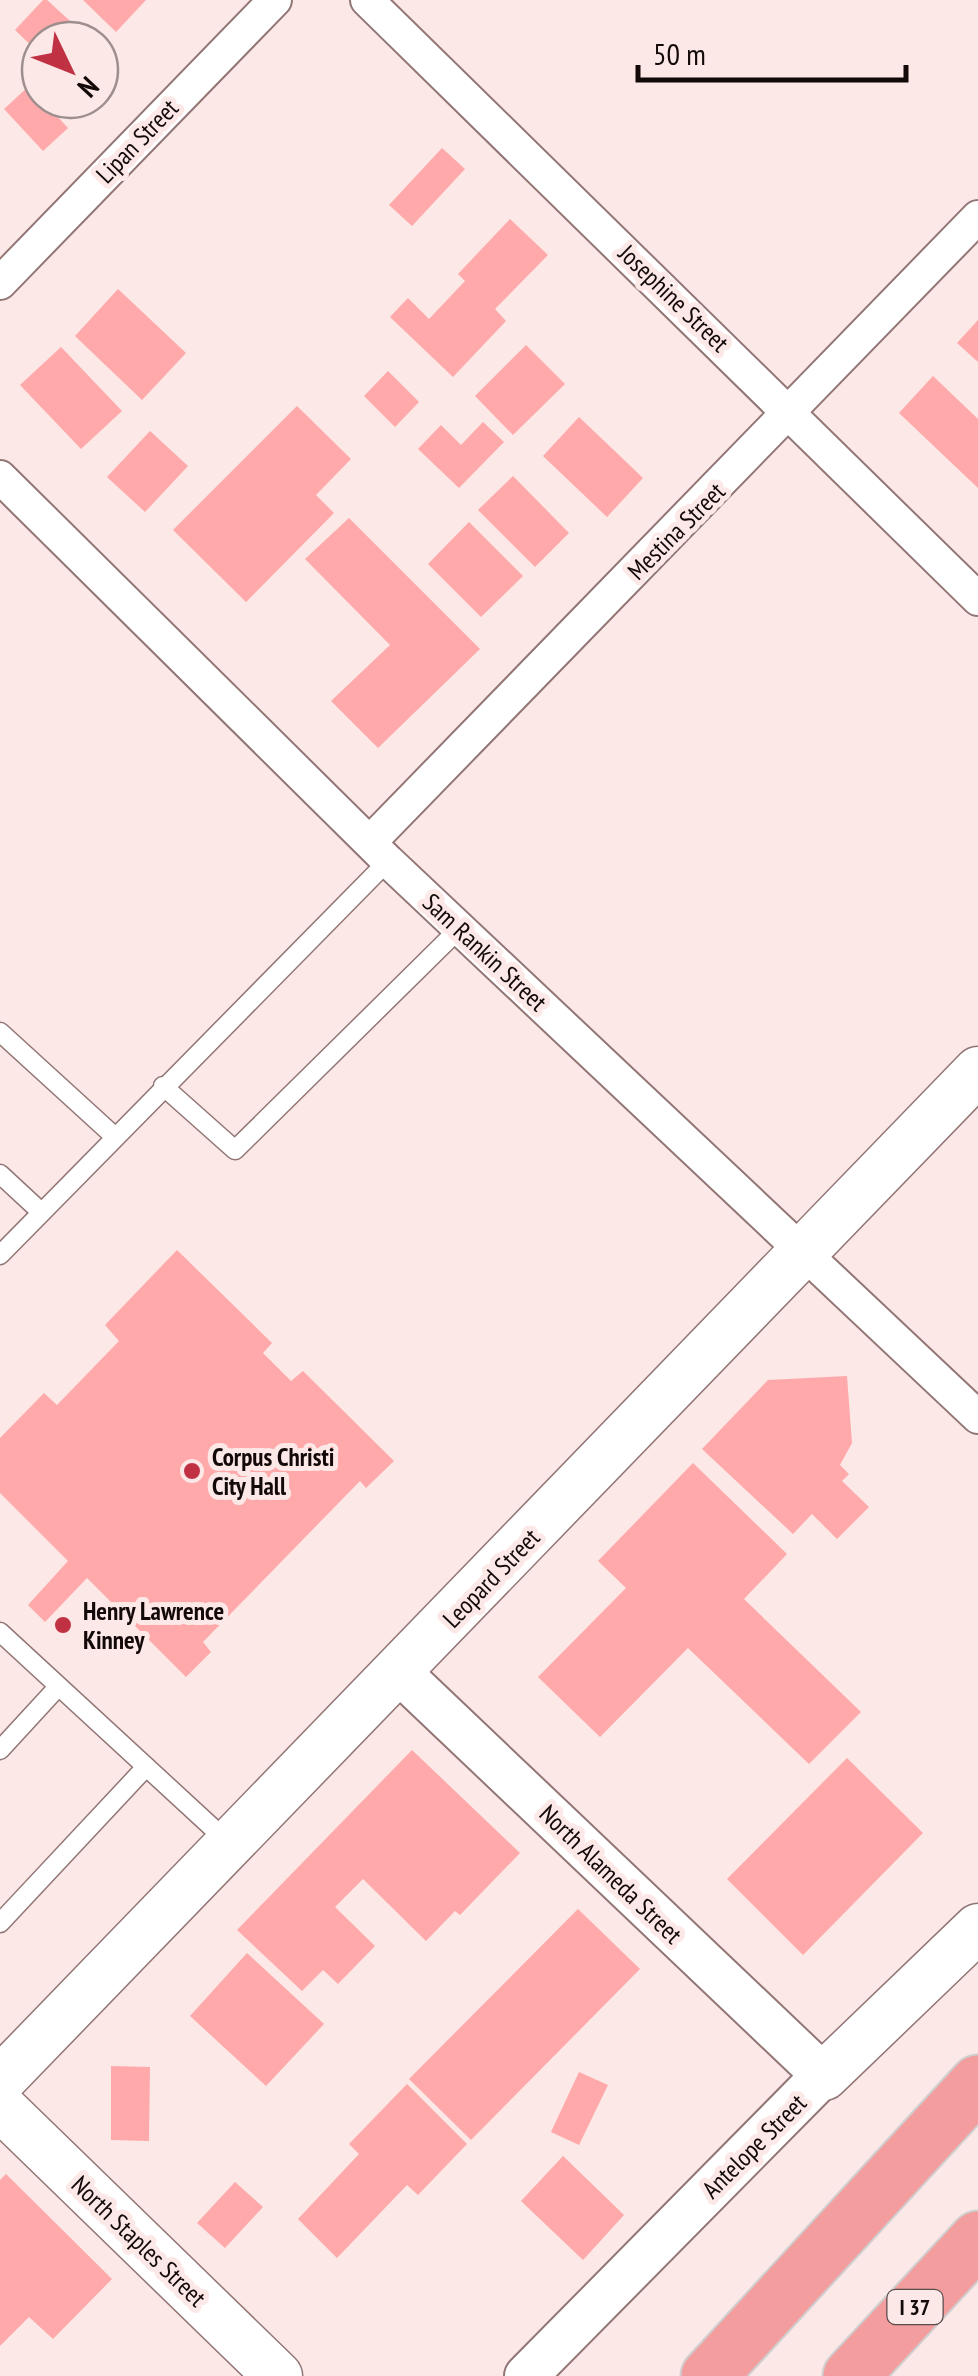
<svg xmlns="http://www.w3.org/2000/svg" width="978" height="2376" font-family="'PT Sans Narrow',sans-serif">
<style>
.building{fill:#ffa9aa}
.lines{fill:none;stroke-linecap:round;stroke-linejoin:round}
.service-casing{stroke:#927676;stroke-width:21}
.minor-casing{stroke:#927676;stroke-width:36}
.tertiary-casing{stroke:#927676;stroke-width:46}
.secondary-casing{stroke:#927676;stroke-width:51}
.motorway-casing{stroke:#d0cece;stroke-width:59}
.service{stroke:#fff;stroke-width:18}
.minor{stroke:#fff;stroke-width:32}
.tertiary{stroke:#fff;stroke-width:42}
.secondary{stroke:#fff;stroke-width:48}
.motorway{stroke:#f39d9e;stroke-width:55}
.poi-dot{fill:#c13144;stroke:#fbe8e7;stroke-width:4}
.labels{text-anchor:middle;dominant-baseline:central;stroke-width:10;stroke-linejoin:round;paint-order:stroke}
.shield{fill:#fbe8e7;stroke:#594c4c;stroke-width:2.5}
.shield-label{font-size:22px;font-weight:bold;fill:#130909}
.street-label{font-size:25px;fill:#130909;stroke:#fbe8e7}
.poi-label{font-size:25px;font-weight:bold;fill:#130909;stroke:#fbe8e7;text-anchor:start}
</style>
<rect width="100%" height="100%" fill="#fbe8e7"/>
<g class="building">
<path d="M43 0H47L91 40H40V54L15 30Z"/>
<path d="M83 0H146L116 32Z"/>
<path d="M29 86 68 128 43 151 4 109Z"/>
<path d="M442 148 465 169 412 226 389 205Z"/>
<path d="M510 219 548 255 495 309 506 321 453 377 390 317 408 298 429 319 465 281 458 274Z"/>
<path d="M118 289 186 353 142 400 75 336Z"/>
<path d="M978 320V362L957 343Z"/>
<path d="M526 345 565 384 513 435 475 396Z"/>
<path d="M61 347 122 411 81 449 20 385Z"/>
<path d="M388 371 419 402 395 427 364 396Z"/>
<path d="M933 376 978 419V488L899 413Z"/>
<path d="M297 406 351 459 316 495 334 513 246 602 173 530Z"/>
<path d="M579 417 643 478 607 517 543 456Z"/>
<path d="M483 422 504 442 459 488 418 449 441 425 461 445Z"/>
<path d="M150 431 188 466 145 512 107 477Z"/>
<path d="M513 476 569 533 535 567 478 510Z"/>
<path d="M349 518 480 649 378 748 331 701 390 645 305 559Z"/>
<path d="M469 522 523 576 481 617 428 564Z"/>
<path d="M177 1250 272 1343 263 1353 291 1381 303 1371 394 1461 366 1488 360 1481 203 1642 211 1652 186 1677 87 1578 45 1622 28 1605 68 1561 0 1493V1438L44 1393 57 1405 119 1341 105 1325Z"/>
<path d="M847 1376 852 1443 840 1465 849 1474 842 1481 869 1507 837 1539 812 1514 793 1534 702 1449 768 1380Z"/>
<path d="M693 1463 787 1554 744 1599 861 1712 809 1764 688 1648 600 1737 538 1677 626 1588 598 1561Z"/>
<path d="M412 1750 520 1853 460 1915 455 1911 426 1941 363 1879 335 1907 375 1946 338 1984 323 1970 302 1991 237 1930Z"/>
<path d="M847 1758 923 1833 803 1955 727 1879Z"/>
<path d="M578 1909 640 1969 471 2140 409 2079Z"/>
<path d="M247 1953 324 2024 266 2086 190 2016Z"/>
<path d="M111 2066 150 2067 149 2141 111 2140Z"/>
<path d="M579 2072 608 2085 579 2145 551 2132Z"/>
<path d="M407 2084 467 2144 418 2195 407 2185 337 2258 298 2219 359 2154 349 2144Z"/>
<path d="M563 2156 624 2215 583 2260 521 2201Z"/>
<path d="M6 2174 112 2279 53 2339 29 2317 0 2346V2180Z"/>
<path d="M235 2182 263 2207 225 2248 197 2223Z"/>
</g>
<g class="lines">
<g class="service-casing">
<g id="service">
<path d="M0 1032 114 1136"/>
<path d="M163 1086 235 1150 460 928"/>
<path d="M0 1174 41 1212"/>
<path d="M0 1255 388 861"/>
<path d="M0 1632 229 1843"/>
<path d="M0 1750 57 1688"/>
<path d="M0 1923 146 1767"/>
</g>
</g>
<g class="minor-casing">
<g id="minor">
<path d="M367 0 978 599"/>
<path d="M0 283 275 0"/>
<path d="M0 477 388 861 978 1417"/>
<path d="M370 842 978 217"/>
</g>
</g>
<g class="tertiary-casing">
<g id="tertiary">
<path d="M399 1672 824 2076"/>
<path d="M526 2376 847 2051"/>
</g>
</g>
<g class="secondary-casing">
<g id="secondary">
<path d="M824 2076 978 1928"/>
<path d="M0 2081 978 1071"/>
<path d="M0 2106 278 2376"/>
</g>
</g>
<g class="motorway-casing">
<g id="motorway">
<path d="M709 2376 978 2083"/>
<path d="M851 2376 978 2239"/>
</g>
</g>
<use href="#service" class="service"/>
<use href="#minor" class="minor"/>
<use href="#tertiary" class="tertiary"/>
<use href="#secondary" class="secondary"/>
<use href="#motorway" class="motorway"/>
</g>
<g class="poi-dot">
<circle cx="192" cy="1471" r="10"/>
<circle cx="63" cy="1625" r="10"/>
</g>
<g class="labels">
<rect class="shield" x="887.5" y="2290" width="55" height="34" rx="8"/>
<g class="shield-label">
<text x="915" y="2307">I 37</text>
</g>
<g class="street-label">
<text transform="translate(137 141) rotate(-46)">Lipan Street</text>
<text transform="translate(674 298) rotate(44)">Josephine Street</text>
<text transform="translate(676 531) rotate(-45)">Mestina Street</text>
<text transform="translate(485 952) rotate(43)">Sam Rankin Street</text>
<text transform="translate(491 1578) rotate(-46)">Leopard Street</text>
<text transform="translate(611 1874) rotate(44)">North Alameda Street</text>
<text transform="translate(754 2146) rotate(-45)">Antelope Street</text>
<text transform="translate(139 2241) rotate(44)">North Staples Street</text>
</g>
<g class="poi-label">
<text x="212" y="1457">Corpus Christi<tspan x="212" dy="29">City Hall</tspan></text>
<text x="83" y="1611">Henry Lawrence<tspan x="83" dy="29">Kinney</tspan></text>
</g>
</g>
<g transform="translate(70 70) rotate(133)"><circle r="48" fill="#fbe8e7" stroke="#9e8f8e" stroke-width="2.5"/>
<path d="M0-8L18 38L0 25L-18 38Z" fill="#c13144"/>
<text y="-15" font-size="28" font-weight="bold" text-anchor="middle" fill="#130909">N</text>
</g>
<path d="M638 65v15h268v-15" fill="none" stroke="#130909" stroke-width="5"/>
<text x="653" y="65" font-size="30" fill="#130909" stroke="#fbe8e7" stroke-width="8" paint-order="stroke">50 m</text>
</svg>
